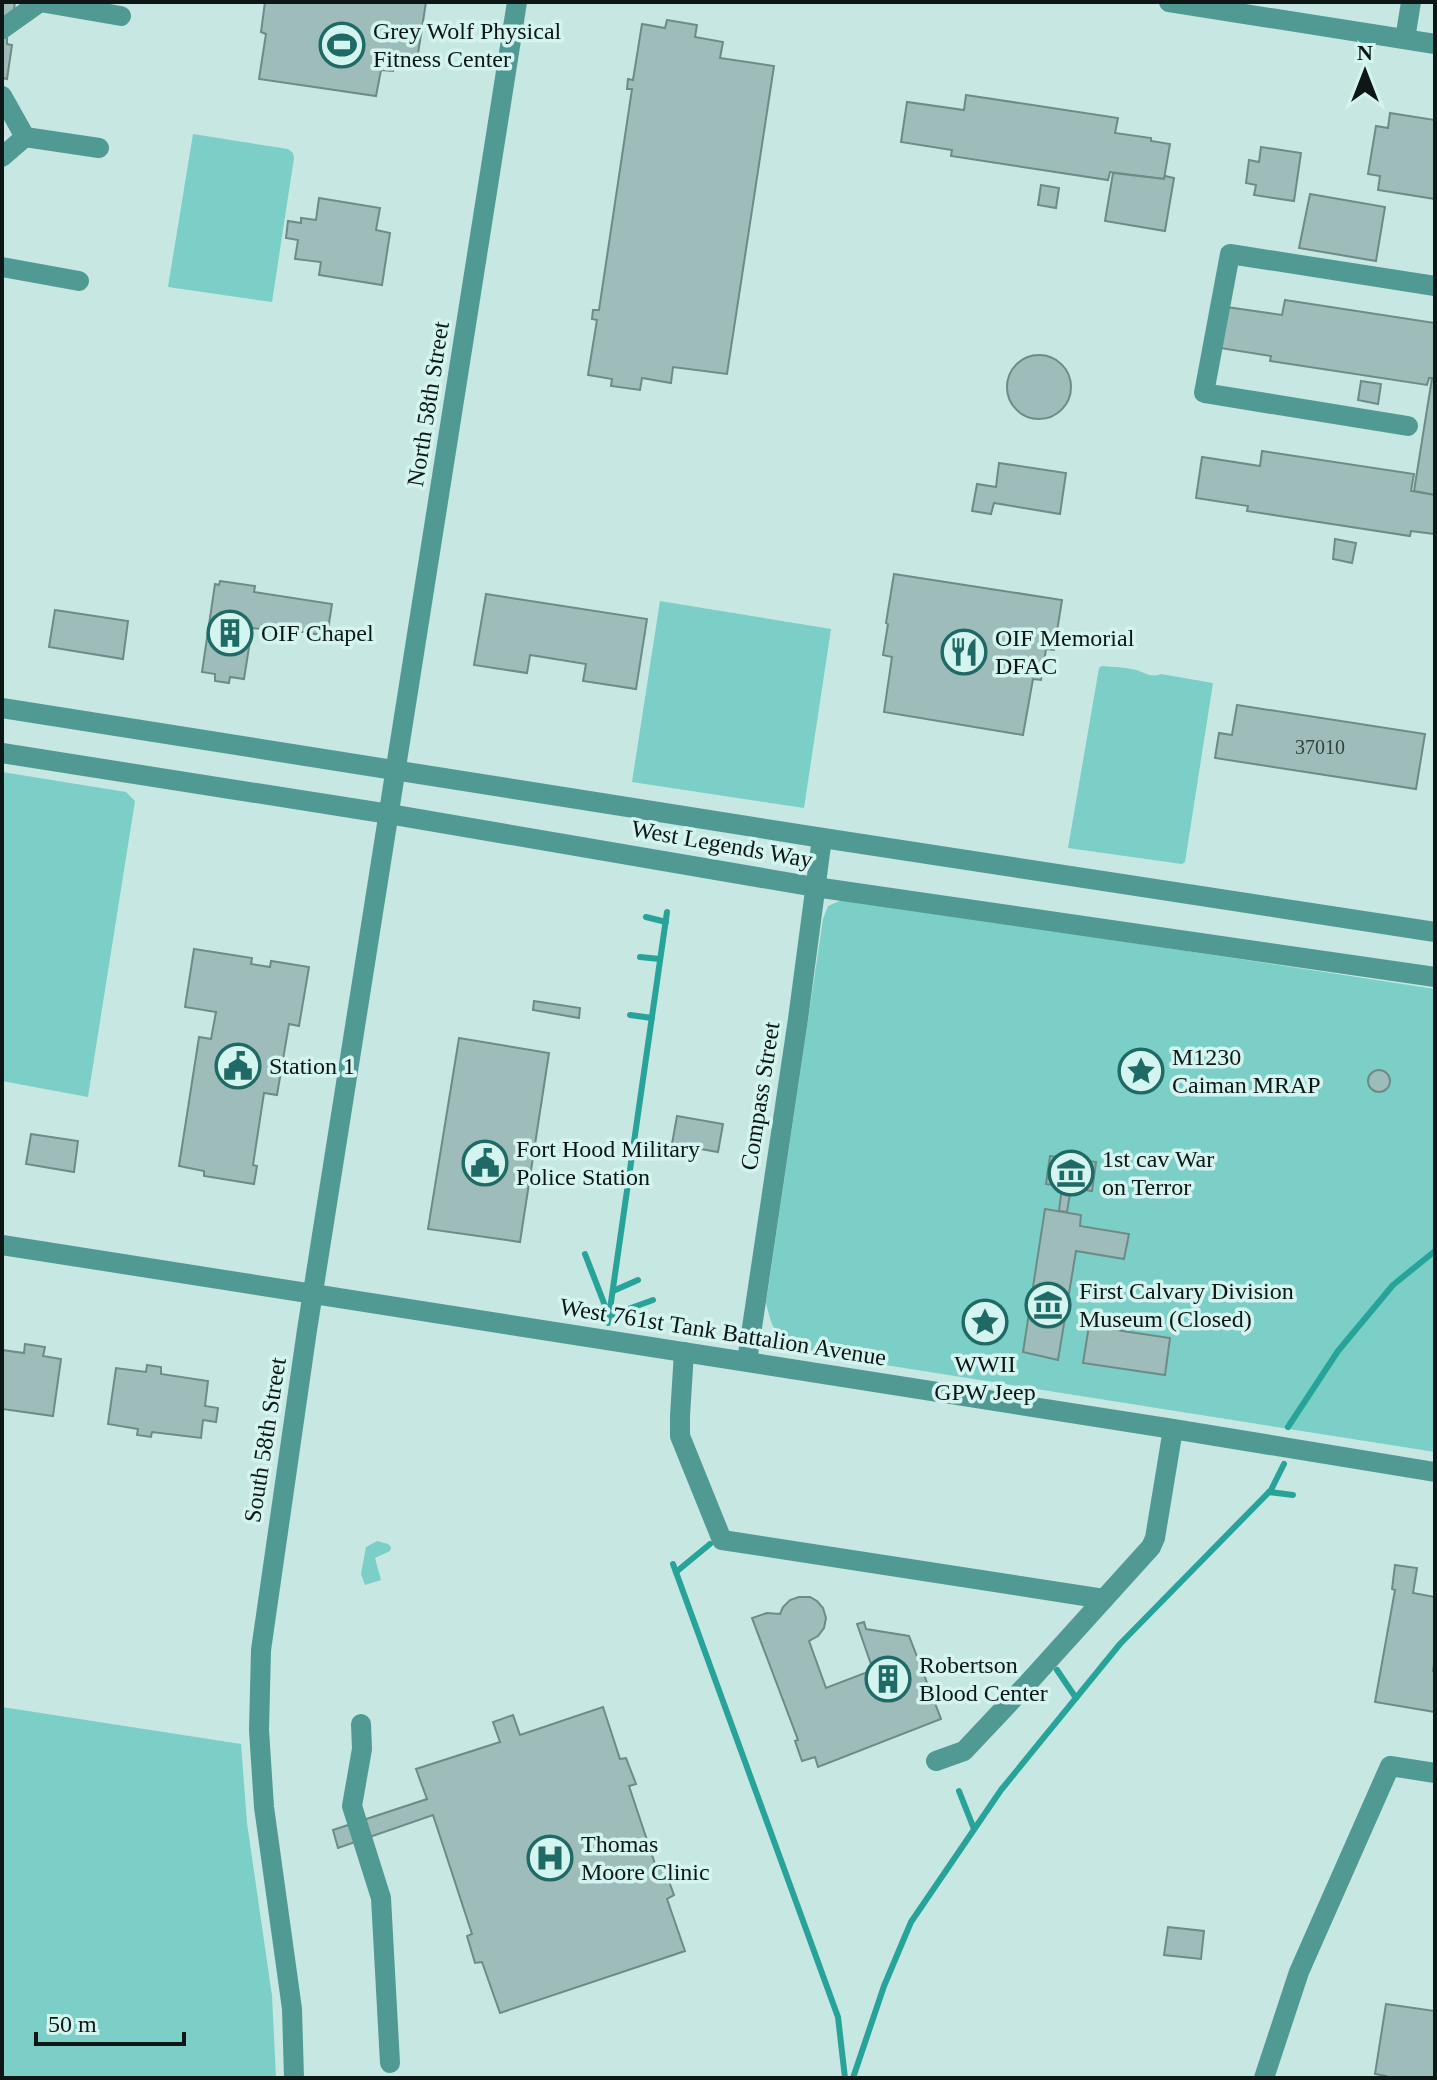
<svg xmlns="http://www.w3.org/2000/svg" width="1437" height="2080" font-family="'Times New Roman',serif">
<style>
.green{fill:#7bcfc7}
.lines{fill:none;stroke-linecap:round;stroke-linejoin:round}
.stream{stroke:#27a39a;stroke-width:6}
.building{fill:#9ebdba;stroke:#6d8b87;stroke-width:2}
.minor{stroke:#519a93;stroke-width:20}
.labels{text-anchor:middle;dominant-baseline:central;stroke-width:7;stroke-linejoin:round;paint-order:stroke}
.number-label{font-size:20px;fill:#30403f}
.poi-label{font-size:24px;fill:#0c1716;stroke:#d4f4f0;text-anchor:start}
.street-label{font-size:24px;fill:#0c1716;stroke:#d4f4f0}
</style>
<rect width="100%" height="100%" fill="#c7e7e3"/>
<g class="green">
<path d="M193 134 288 149 293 153 294 158 272 302 168 287Z"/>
<path d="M660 601 831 629 804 808 632 782Z"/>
<path d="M1102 666C1113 667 1125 667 1136 670 1146 673 1150 678 1161 674L1213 683 1185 862 1182 864 1068 848 1099 668Z"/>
<path d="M2 772 126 792 135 801 88 1097 2 1081Z"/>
<path d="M842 900H853L1435 989V1452L803 1352C777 1337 773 1333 766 1303L823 919 828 906Z"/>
<path d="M377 1541 388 1544 391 1547 390 1551 375 1558 381 1580 365 1585 361 1574 366 1547Z"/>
<path d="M2 1707 241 1744 247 1823 272 1996 276 2078H2Z"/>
</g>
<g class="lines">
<g class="stream">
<path d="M646 917 666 922"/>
<path d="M640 957 660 959"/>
<path d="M630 1015 652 1018"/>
<path d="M585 1254 609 1316 653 1300"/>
<path d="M613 1291 638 1280"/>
<path d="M608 1323 667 912"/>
<path d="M1288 1427 1338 1351 1393 1285 1435 1251"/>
<path d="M1269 1492 1293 1495"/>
<path d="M673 1564 838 2017 845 2078"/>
<path d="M676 1572 710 1544"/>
<path d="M1057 1670 1076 1698"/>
<path d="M959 1791 974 1829"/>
<path d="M853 2078 884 1986 911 1922 1001 1790 1120 1644 1271 1490 1284 1464"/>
</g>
</g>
<g class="building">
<path d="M2 2H15L13 16 2 20Z"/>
<path d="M265 2H426L417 60 396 56 393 71 381 70 376 96 259 79 266 34 261 32Z"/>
<path d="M667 20 697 25 695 37 723 42 720 58 774 66 727 374 673 367 671 383 642 378 640 390 611 386 612 379 588 375 597 320 592 319 593 310H599L632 89H627L628 79 633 80 642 24 665 28Z"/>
<path d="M2 37 7 38V44L12 45 7 79 2 78Z"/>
<path d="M966 95 1118 118 1115 133 1151 138V141L1170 144 1164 179 1110 172 1108 180 951 156 952 150 901 142 907 102 964 110Z"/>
<path d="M1390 113 1435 120V199L1378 190 1380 176 1368 174 1376 126 1388 128Z"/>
<path d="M1261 147 1301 153 1294 201 1254 195 1256 185 1246 183 1249 160 1259 162Z"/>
<path d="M1113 173 1164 179 1165 176 1174 178 1165 231 1105 221Z"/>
<path d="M1041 185 1059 188 1056 208 1038 205Z"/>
<path d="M1310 194 1385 207 1376 261 1299 248Z"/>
<path d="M319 198 380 208 376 230 390 233 382 285 319 275 321 262 295 259 298 240 286 238 288 221 301 223V218L316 220Z"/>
<path d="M1285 300 1435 323V379L1429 378 1427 385 1270 361 1271 356 1220 348 1226 307 1282 315Z"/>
<circle cx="1039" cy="387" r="32"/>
<path d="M1432 378 1435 379V495L1414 491Z"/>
<path d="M1361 381 1381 384 1378 404 1358 400Z"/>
<path d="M1262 451 1414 474 1411 491 1435 495V534L1411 531 1410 536 1247 511 1248 506 1196 498 1202 457 1260 466Z"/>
<path d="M999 463 1066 473 1060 514 994 503 991 514 972 511 977 484 996 487Z"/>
<path d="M1335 539 1356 543 1352 563 1333 559Z"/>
<path d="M894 574 1062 600 1054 650 1046 649 1041 680 1033 679 1023 735 884 712 892 657 883 655 888 624 886 623Z"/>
<path d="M220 581 255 586 254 592 332 604 327 636 262 625V629L252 628 244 679 230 677 229 683 215 681V674L202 672 215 584 219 585Z"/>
<path d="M486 594 647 619 636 689 583 681 586 664 530 655 527 673 474 665Z"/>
<path d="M55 610 128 621 123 659 49 647Z"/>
<path d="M1237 705 1425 734 1416 789 1215 758 1219 733 1232 735Z"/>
<path d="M194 949 252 958 251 964 270 967 271 961 309 967 299 1026 289 1024 277 1095 264 1093 253 1165 257 1166 254 1184 204 1176V1171L179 1166 199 1037 211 1039 216 1012 185 1007Z"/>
<path d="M534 1001 580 1008 579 1018 533 1010Z"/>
<path d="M459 1038 549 1053 520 1242 428 1229Z"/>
<circle cx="1379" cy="1081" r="11"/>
<path d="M677 1116 723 1124 718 1152 672 1144Z"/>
<path d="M31 1134 78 1141 74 1172 26 1164Z"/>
<path d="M1050 1156 1096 1162 1092 1191 1046 1184Z"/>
<path d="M1062 1187 1071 1188 1067 1212 1059 1211Z"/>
<path d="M1045 1209 1081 1215 1080 1226 1129 1234 1124 1259 1076 1251 1058 1360 1023 1352Z"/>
<path d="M1089 1326 1170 1338 1165 1375 1083 1363Z"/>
<path d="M25 1344 45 1347 43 1356 61 1359 53 1416 2 1409V1350L24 1353Z"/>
<path d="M147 1365 161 1367V1374L208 1381 205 1406 218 1408 216 1422 203 1420 201 1438 152 1432 151 1437 137 1435 138 1429 108 1424 116 1368 146 1372Z"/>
<path d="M1395 1565 1417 1568 1413 1593 1435 1597V1657L1433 1671 1435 1672V1712L1375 1702 1395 1590 1392 1589Z"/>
<path d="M799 1597H810L817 1601 823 1608 826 1618 824 1628 818 1636 809 1641 826 1688 873 1670 857 1624 864 1622 866 1629 909 1636 941 1719 818 1767 815 1757 802 1761 795 1741 798 1740 752 1618 767 1613 780 1614 783 1607 790 1600Z"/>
<path d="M603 1707 620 1759 626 1758 636 1784 629 1786 657 1870 664 1868 674 1895 667 1899 685 1951 500 2013 482 1962 475 1963 467 1936 472 1934 433 1815 338 1848 333 1830 427 1799 416 1769 500 1742 493 1722 513 1715 520 1735Z"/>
<path d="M1168 1927 1204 1931 1201 1959 1164 1955Z"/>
<path d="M1386 2004 1435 2011V2078H1385L1386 2076 1375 2074Z"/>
</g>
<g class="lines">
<g class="minor">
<path d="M40 2 121 16"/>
<path d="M1169 2 1435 44"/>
<path d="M2 29 40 2"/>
<path d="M1405 39 1411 2"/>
<path d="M2 96 25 137 2 157"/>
<path d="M25 137 99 148"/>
<path d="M2 267 79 281"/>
<path d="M1408 426 1204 393 1230 254 1435 286"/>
<path d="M2 708 810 836 1435 932"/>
<path d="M2 753 389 814 815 887 1435 977"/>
<path d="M2 1245 1173 1429 1435 1472"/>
<path d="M684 1352 680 1416V1436L722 1540 1104 1599"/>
<path d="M747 1361 798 1019 822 838"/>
<path d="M361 1724 362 1749 352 1806 381 1898 390 2063"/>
<path d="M936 1761 964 1751 1028 1683 1151 1547 1155 1538 1173 1429"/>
<path d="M294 2078 292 2009 264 1807 259 1730 261 1650 307 1330 517 2"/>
<path d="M1264 2078 1299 1972 1390 1766 1435 1773"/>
</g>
</g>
<defs>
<g id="stadium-ring" transform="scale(2.3)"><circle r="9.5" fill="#d4f4f0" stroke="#206a65" stroke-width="1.5"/><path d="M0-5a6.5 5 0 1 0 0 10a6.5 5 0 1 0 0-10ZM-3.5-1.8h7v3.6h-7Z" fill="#206a65"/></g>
<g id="building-ring" transform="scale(2.3)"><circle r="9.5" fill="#d4f4f0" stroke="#206a65" stroke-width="1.5"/><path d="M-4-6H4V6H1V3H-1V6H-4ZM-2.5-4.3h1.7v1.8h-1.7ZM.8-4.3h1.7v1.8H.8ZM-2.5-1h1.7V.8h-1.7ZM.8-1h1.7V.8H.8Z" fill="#206a65"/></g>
<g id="restaurant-ring" transform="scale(2.3)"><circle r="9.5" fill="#d4f4f0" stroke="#206a65" stroke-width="1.5"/><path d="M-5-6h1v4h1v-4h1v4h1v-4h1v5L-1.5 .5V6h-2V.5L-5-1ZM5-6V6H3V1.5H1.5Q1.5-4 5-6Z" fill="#206a65"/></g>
<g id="civic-ring" transform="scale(2.3)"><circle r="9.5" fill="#d4f4f0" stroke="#206a65" stroke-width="1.5"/><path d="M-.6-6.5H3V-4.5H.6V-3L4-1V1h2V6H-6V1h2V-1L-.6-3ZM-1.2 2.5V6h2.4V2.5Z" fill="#206a65"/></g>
<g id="sight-ring" transform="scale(2.3)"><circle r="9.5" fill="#d4f4f0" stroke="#206a65" stroke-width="1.5"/><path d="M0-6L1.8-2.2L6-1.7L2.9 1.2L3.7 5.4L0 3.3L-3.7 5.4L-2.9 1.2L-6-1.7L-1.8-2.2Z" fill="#206a65"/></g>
<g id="museum-ring" transform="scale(2.3)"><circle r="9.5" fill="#d4f4f0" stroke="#206a65" stroke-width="1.5"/><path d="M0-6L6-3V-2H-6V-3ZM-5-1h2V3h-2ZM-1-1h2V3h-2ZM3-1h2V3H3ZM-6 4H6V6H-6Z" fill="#206a65"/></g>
<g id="hospital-ring" transform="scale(2.3)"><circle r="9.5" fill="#d4f4f0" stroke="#206a65" stroke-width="1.5"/><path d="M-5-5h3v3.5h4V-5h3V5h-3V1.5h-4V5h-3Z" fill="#206a65"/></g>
</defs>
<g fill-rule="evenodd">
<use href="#stadium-ring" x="342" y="45"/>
<use href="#building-ring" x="230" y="633"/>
<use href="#restaurant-ring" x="964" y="652"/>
<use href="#civic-ring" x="238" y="1066"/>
<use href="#sight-ring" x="1141" y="1071"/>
<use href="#civic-ring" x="485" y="1163"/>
<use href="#museum-ring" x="1071" y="1173"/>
<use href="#museum-ring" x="1048" y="1305"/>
<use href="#sight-ring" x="985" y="1322"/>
<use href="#building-ring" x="888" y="1679"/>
<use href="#hospital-ring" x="550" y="1858"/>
</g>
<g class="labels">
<g class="number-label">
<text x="1320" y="747">37010</text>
</g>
<g class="poi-label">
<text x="373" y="31">Grey Wolf Physical<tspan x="373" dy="28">Fitness Center</tspan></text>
<text x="261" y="633">OIF Chapel</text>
<text x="995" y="638">OIF Memorial<tspan x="995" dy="28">DFAC</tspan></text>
<text x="1172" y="1057">M1230<tspan x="1172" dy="28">Caiman MRAP</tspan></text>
<text x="269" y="1066">Station 1</text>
<text x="516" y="1149">Fort Hood Military<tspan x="516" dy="28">Police Station</tspan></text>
<text x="1102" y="1159">1st cav War<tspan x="1102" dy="28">on Terror</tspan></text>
<text x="1079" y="1291">First Calvary Division<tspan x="1079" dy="28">Museum (Closed)</tspan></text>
<text x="985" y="1364" text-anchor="middle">WWII<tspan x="985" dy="28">GPW Jeep</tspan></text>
<text x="919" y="1665">Robertson<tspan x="919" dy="28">Blood Center</tspan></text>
<text x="581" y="1844">Thomas<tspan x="581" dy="28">Moore Clinic</tspan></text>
</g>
<g class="street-label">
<text transform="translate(428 404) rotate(-81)">North 58th Street</text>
<text transform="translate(722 844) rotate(10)">West Legends Way</text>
<text transform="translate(760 1096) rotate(-81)">Compass Street</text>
<text transform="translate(723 1332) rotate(9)">West 761st Tank Battalion Avenue</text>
<text transform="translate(265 1440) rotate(-81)">South 58th Street</text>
</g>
</g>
<rect width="1437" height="2080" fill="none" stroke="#0c1716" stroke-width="8"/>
<g transform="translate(1365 72)" stroke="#d4f4f0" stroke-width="6" paint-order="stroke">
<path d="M0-6L14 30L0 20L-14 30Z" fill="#0c1716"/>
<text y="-12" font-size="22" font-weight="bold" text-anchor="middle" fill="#0c1716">N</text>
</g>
<path d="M36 2032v12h148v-12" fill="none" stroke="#0c1716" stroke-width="4"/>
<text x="48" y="2032" font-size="24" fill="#0c1716" stroke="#d4f4f0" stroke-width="6" paint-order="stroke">50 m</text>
</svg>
